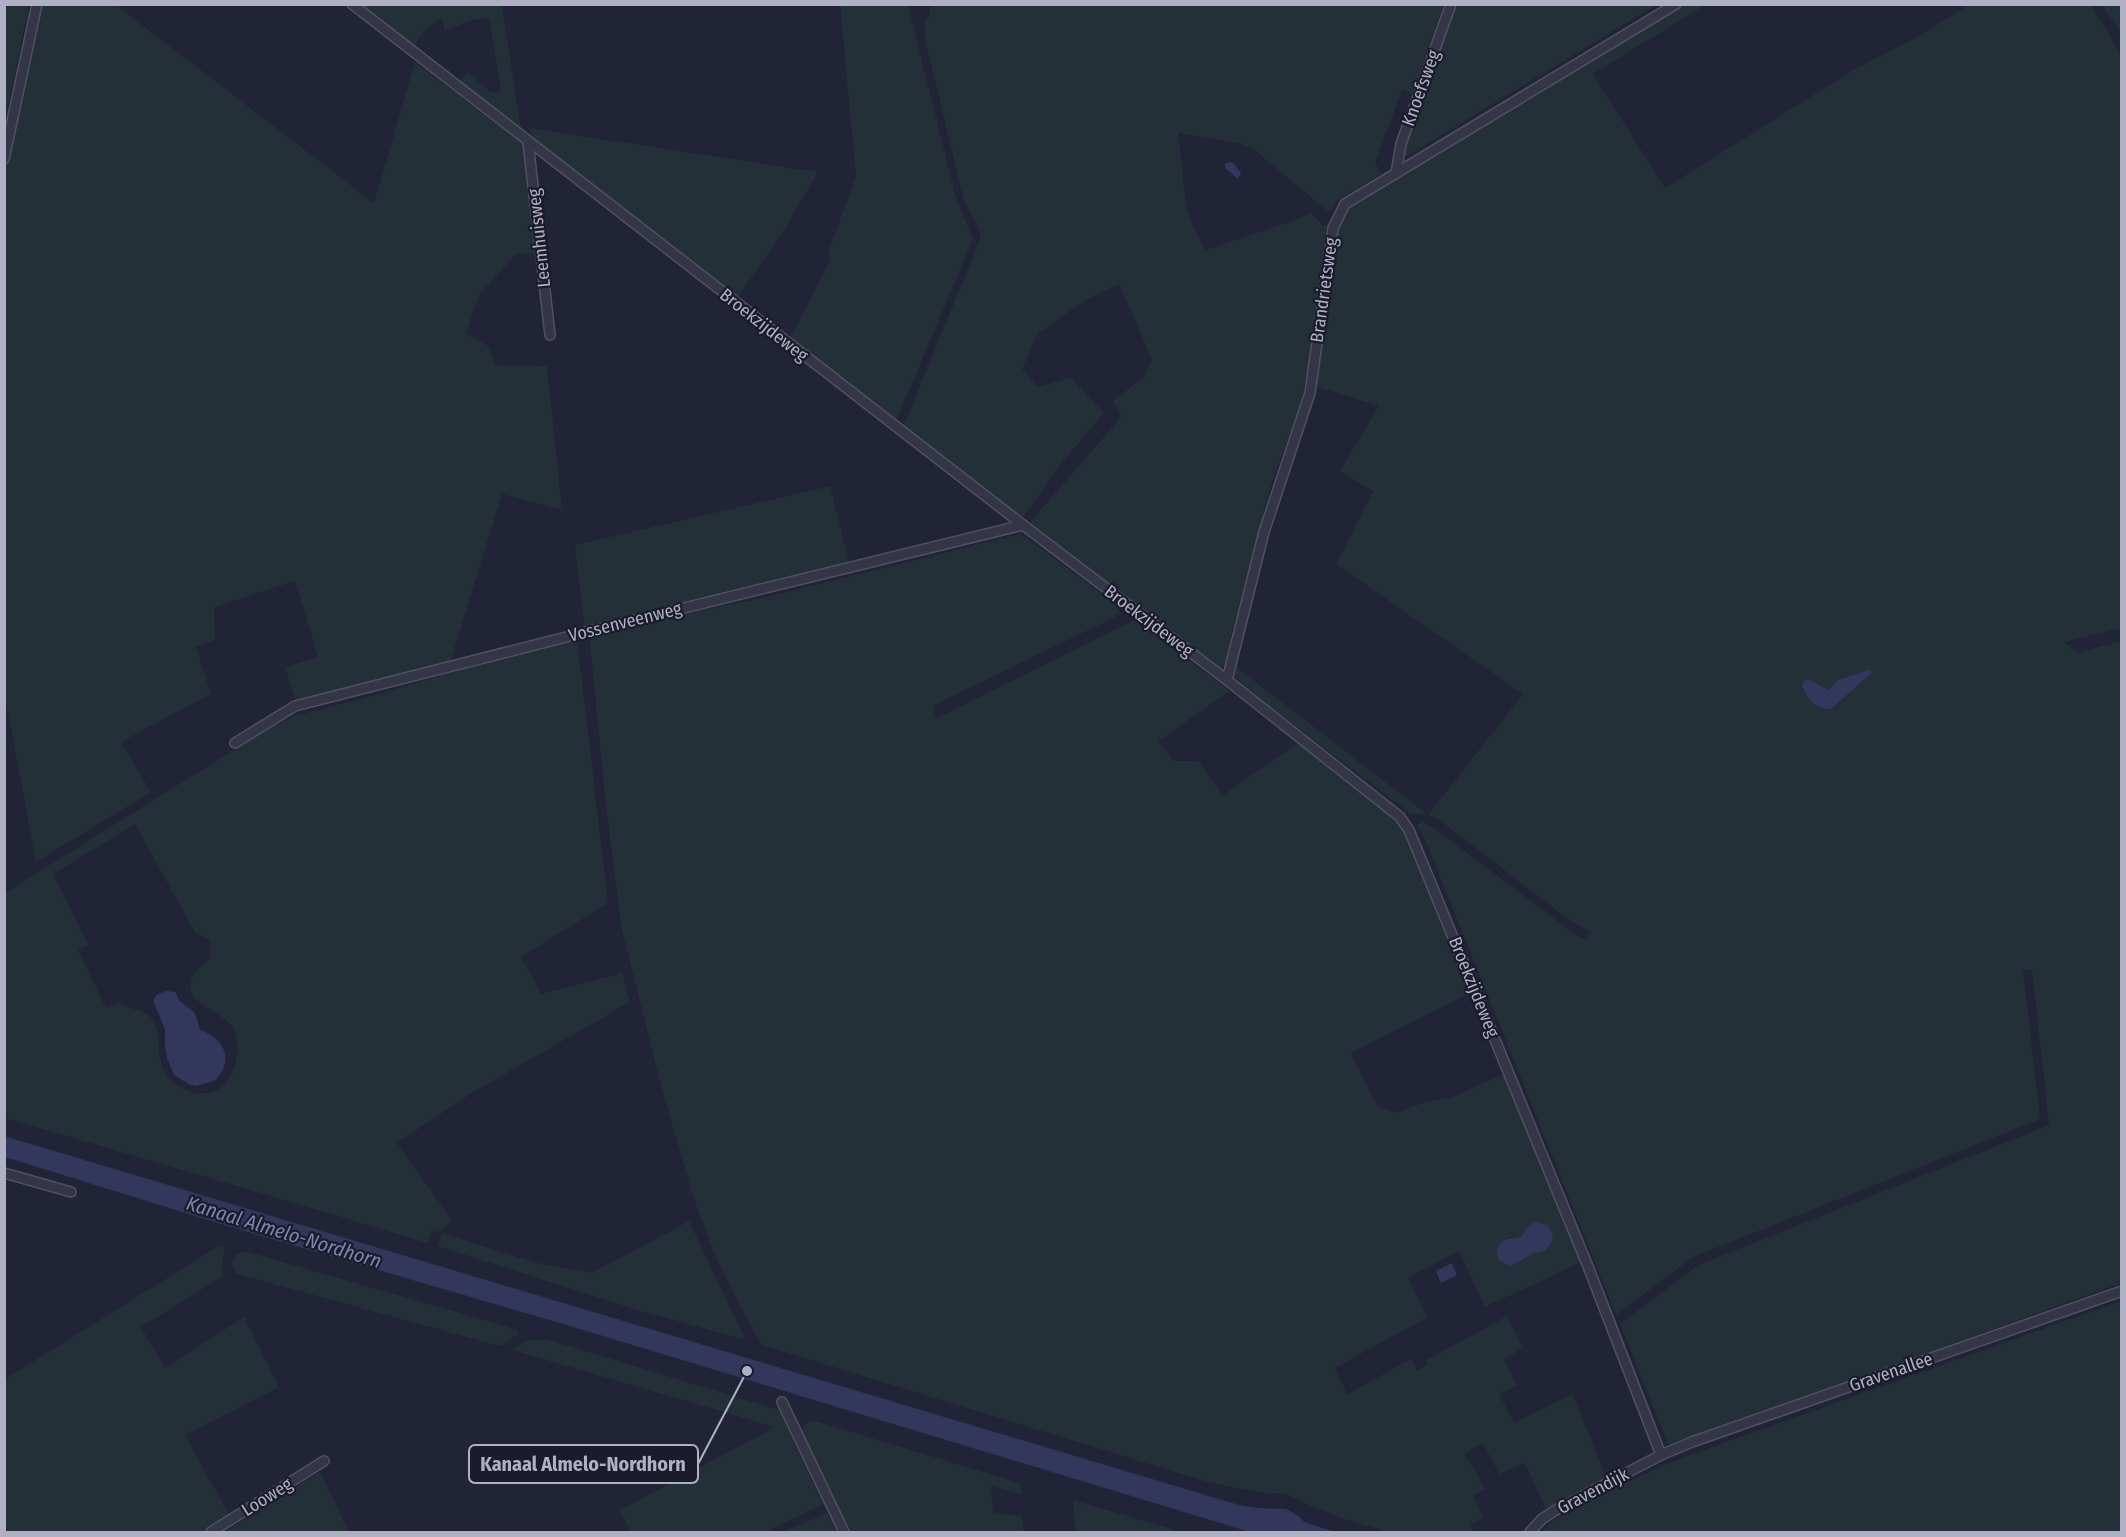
<svg xmlns="http://www.w3.org/2000/svg" width="2126" height="1537" font-family="'Fira Sans Condensed',sans-serif">
<style>
.green{fill:#243038;fill-rule:evenodd}
.water{fill:#33375b}
.lines{fill:none;stroke-linecap:round;stroke-linejoin:round}
.minor-casing{stroke:#4f5061;stroke-width:12}
.minor{stroke:#343647;stroke-width:9}
.labels{text-anchor:middle;dominant-baseline:central;stroke-width:4.5;stroke-linejoin:round;paint-order:stroke}
.street-label{font-size:18px;fill:#afb0c3;stroke:#1a1b2b}
.water-label{font-size:20px;font-style:italic;fill:#8085af;stroke:#1a1b2b}
.leader{fill:none;stroke:#afb0c3;stroke-width:2}
.callout-dot{fill:#afb0c3;stroke:#1a1b2b;stroke-width:2}
.callout{fill:#1a1b2b;stroke:#afb0c3;stroke-width:2}
.callout-label{font-size:20px;text-anchor:middle;font-weight:bold;fill:#afb0c3}
</style>
<rect width="100%" height="100%" fill="#212336"/>
<g class="green">
<path d="M5 4 29 5 5 120 4 5Z"/>
<path d="M366 4 502 5 521 130 458 82 468 72 490 92 497 93 501 89 489 18 471 20 445 31 441 17 425 30 413 47 362 10Z"/>
<path d="M953 4 1444 5 1412 93 1402 90 1375 163 1382 173 1337 201 1330 213 1252 148 1238 143 1178 133 1186 204 1193 226 1206 250 1293 221 1310 213 1324 226 1327 224 1312 347 1300 408 1272 481 1232 632 1228 660 1220 668 1032 524 1031 521 1117 422 1121 415 1113 401 1145 376 1152 359 1119 284 1089 298 1038 333 1022 369 1038 387 1071 378 1104 413 1064 460 1024 516 1019 518 903 427 980 240C980 225 971 213 964 201L925 39V21L930 15V7Z"/>
<path d="M40 5H116L374 203 415 62 522 143 535 254 517 253 479 295 466 333 488 346 496 365 547 366 562 510 502 494 450 663 296 702 285 667 318 657 295 581 214 607 215 640 196 647 211 694 121 742 151 792 36 862 5 696 4 177Z"/>
<path d="M840 5H908L956 198 973 239 896 421 790 338 831 259 828 252 856 177Z"/>
<path d="M1455 5H1656L1402 159V154Z"/>
<path d="M1682 5H1705L1593 74 1665 188 1850 72 1913 39 1969 5H2091L2121 54 2122 628 2064 642 2078 653 2121 641V1283L1669 1446 1620 1324 1698 1265 2049 1125 2032 970H2023L2040 1119 1693 1257 1616 1315 1427 844 1417 825 1423 822 1433 827 1576 935 1586 939 1590 932 1564 916 1438 819 1428 815 1410 813 1264 702 1234 676 1235 666 1428 815 1523 694 1336 564 1373 491 1340 471 1379 406 1315 386 1338 217 1345 207ZM1873 672 1831 709 1809 679 1828 690 1838 680Z"/>
<path d="M2102 5H2121V35L2120 32Z"/>
<path d="M529 128 818 172 784 231 737 298 534 141Z"/>
<path d="M830 486 850 566 585 630 575 545Z"/>
<path d="M1021 534 1118 606 1119 611 1115 617 933 706 935 719 1134 620 1230 691 1158 741 1174 761H1198L1223 795 1298 743 1392 814 1417 849 1474 991 1351 1053 1378 1107 1397 1113 1425 1102 1451 1098 1506 1073 1567 1223 1581 1262 1485 1307 1459 1251 1408 1278 1428 1317 1335 1368 1347 1394 1411 1359 1417 1370 1428 1364 1427 1360 1507 1316 1523 1348 1504 1359 1517 1385 1499 1394 1514 1423 1573 1394 1608 1481 1548 1513 1525 1463 1499 1474 1483 1443 1465 1454 1485 1489 1473 1496 1484 1517 1470 1524 1474 1532H1389L1353 1522 1309 1505 1285 1493H1265L1211 1483 762 1345 741 1308 715 1256 693 1196 662 1089 621 925 606 806 589 634 770 596ZM1527 1227 1545 1251 1534 1253 1511 1266 1509 1237H1521Z"/>
<path d="M577 638 608 903 521 957 541 994 622 973 630 1002 472 1093 397 1143 452 1220 440 1232 431 1231 427 1243C286 1200 145 1159 5 1118V893L200 771 274 726 294 716 368 697 542 646ZM135 824 195 933 210 939 211 957C201 967 188 975 191 991 193 1003 220 1013 229 1023 245 1041 237 1081 215 1091 212 1093 206 1093 202 1093 193 1093 187 1092 180 1087 147 1067 168 1030 148 1015 140 1010 127 1007 118 1003L106 1008 78 950 88 945 53 874Z"/>
<path d="M689 1221 746 1340 634 1309 438 1246 442 1233 533 1262 592 1273Z"/>
<path d="M219 1246 225 1248 221 1267 223 1276 141 1327 165 1368 244 1317 279 1387 185 1435 230 1516 204 1532H5V1379Z"/>
<path d="M245 1251 515 1329 518 1331 517 1335 500 1346 237 1274 233 1267V1260L237 1254Z"/>
<path d="M2121 1301V1532H1542L1553 1521 1593 1497 1676 1460Z"/>
<path d="M546 1339 779 1410 823 1504 765 1532H631L620 1510 775 1427 512 1350 526 1341Z"/>
<path d="M812 1420 1020 1483 1021 1494 991 1486 993 1512 1022 1517 1024 1532H846L798 1433 805 1424Z"/>
<path d="M320 1472 349 1532H225Z"/>
<path d="M1073 1500 1172 1529 1170 1532H1076Z"/>
<path d="M827 1513 836 1532H784Z"/>
</g>
<g class="water">
<path d="M1229 162 1233 163 1241 173 1238 179 1225 168V164Z"/>
<path d="M1869 670 1873 672 1831 709C1817 710 1807 699 1802 686L1804 680 1809 679 1828 690 1838 680Z"/>
<path d="M167 991 175 992 180 1001 195 1013 200 1030C216 1035 230 1049 224 1067 223 1071 219 1076 216 1080L197 1086 190 1085 174 1075 167 1058 165 1045V1029L153 1001 156 995Z"/>
<path d="M4 1136 1239 1505 1257 1508 1286 1509 1300 1517 1304 1522 1335 1532H1250L570 1326 221 1224 5 1157Z"/>
<path d="M1535 1222C1547 1224 1552 1227 1553 1239L1545 1251 1534 1253 1511 1266 1498 1260C1494 1241 1506 1238 1521 1237L1527 1227Z"/>
<path d="M1452 1263 1457 1275 1441 1283 1436 1271Z"/>
</g>
<g class="lines">
<g class="minor-casing">
<g id="minor">
<path d="M352 4 1023 525 1227 680 1400 817 1409 830 1589 1269 1661 1455"/>
<path d="M528 142 550 335"/>
<path d="M4 159 37 4"/>
<path d="M1396 173 1401 144 1451 4"/>
<path d="M1227 680 1264 532 1310 393 1333 228 1345 204 1676 4"/>
<path d="M235 743 295 706 582 633 1023 525"/>
<path d="M4 1173 71 1192"/>
<path d="M782 1402 844 1532"/>
<path d="M211 1532 324 1461"/>
<path d="M1530 1532 1542 1519 1554 1511 1661 1455 1692 1442 2122 1291"/>
</g>
</g>
<use href="#minor" class="minor"/>
</g>
<g class="labels">
<g class="street-label">
<text transform="translate(1421 88) rotate(-70)">Knoefsweg</text>
<text transform="translate(539 238) rotate(-96)">Leemhuisweg</text>
<text transform="translate(1324 290) rotate(-82)">Brandrietsweg</text>
<text transform="translate(764 325) rotate(38)">Broekzijdeweg</text>
<text transform="translate(1149 621) rotate(37)">Broekzijdeweg</text>
<text transform="translate(625 622) rotate(-14)">Vossenveenweg</text>
<text transform="translate(1474 987) rotate(68)">Broekzijdeweg</text>
<text transform="translate(1891 1372) rotate(-19)">Gravenallee</text>
<text transform="translate(1593 1491) rotate(-28)">Gravendijk</text>
<text transform="translate(267 1497) rotate(-32)">Looweg</text>
</g>
<g class="water-label">
<text transform="translate(284 1232) rotate(17)">Kanaal Almelo-Nordhorn</text>
</g>
</g>
<path class="leader" d="M747 1371L698 1464"/>
<circle class="callout-dot" cx="747" cy="1371" r="6"/>
<rect class="callout" x="469" y="1445" width="229" height="38" rx="6"/>
<g class="callout-label">
<text x="583" y="1471">Kanaal Almelo-Nordhorn</text>
</g>
<rect width="2126" height="1537" fill="none" stroke="#afb0c3" stroke-width="12"/>
</svg>
